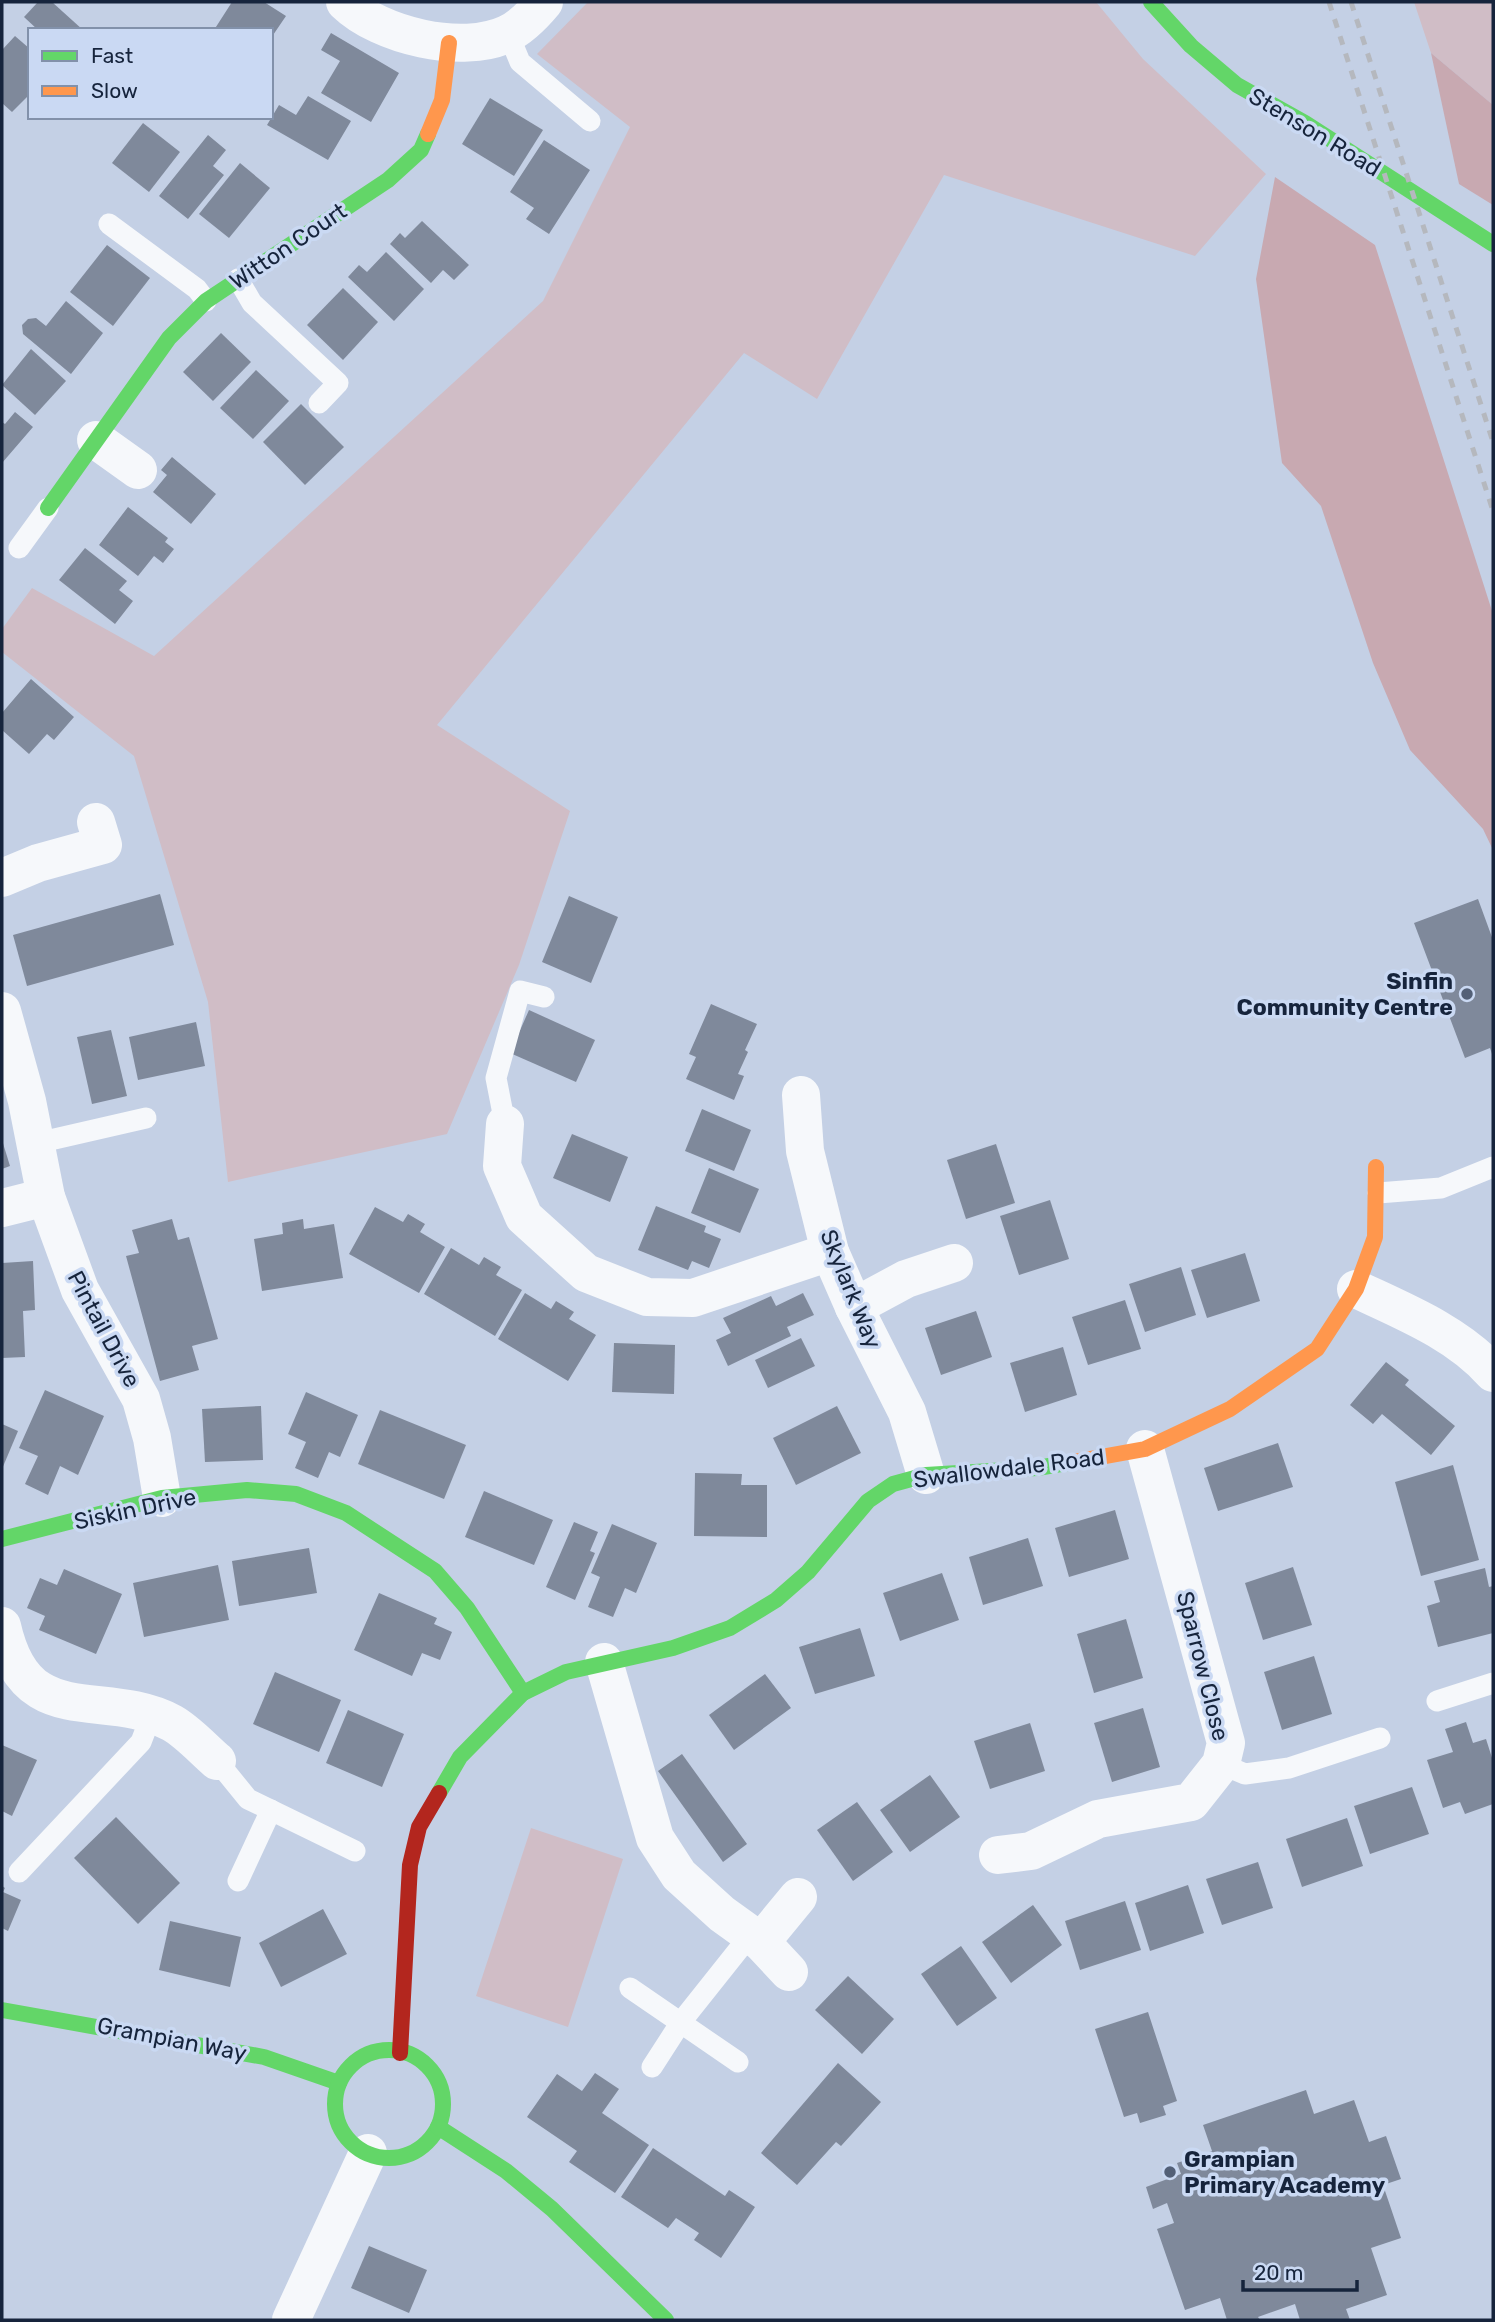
<svg xmlns="http://www.w3.org/2000/svg" width="1495" height="2322" font-family="Rubik,sans-serif">
<style>
.green{fill:#d0bdc6}
.forest{fill:#c8a9b1}
.building{fill:#7f899b}
.lines{fill:none;stroke-linecap:round;stroke-linejoin:round}
.lane{stroke:#f6f8fb;stroke-width:21}
.street{stroke:#f6f8fb;stroke-width:38}
.fast{stroke:#63d668;stroke-width:16}
.slow{stroke:#ff974d;stroke-width:16}
.jam{stroke:#b3261e;stroke-width:16}
.rail{stroke:#b5b8be;stroke-width:5;stroke-dasharray:9 9;stroke-linecap:butt}
.poi-dot{fill:#536077;stroke:#cad9f3;stroke-width:2.5}
.labels{text-anchor:middle;dominant-baseline:central;stroke-width:7;stroke-linejoin:round;paint-order:stroke}
.street-label{font-size:23px;fill:#16243c;stroke:#cad9f3}
.poi-label{font-size:23px;font-weight:bold;fill:#16243c;stroke:#cad9f3;text-anchor:end}
</style>
<rect width="100%" height="100%" fill="#c4d0e5"/>
<g class="green">
<path d="M588 2H1096L1143 59 1266 174 1195 256 944 175 817 399 744 353 437 725 570 811 519 965 447 1134 228 1182 208 1002 134 756 2 652V629L32 588 154 656 543 301 630 127 537 54Z"/>
<path d="M1414 2H1493V105L1431 53Z"/>
<path d="M531 1828 623 1859 568 2027 476 1996Z"/>
</g>
<g class="forest">
<path d="M1431 53 1493 105V205L1459 184Z"/>
<path d="M1275 177 1375 245 1493 614V850L1483 829 1410 750 1373 663 1321 506 1282 463 1256 279Z"/>
</g>
<g class="building">
<path d="M38 2H52L83 30H38L24 17Z"/>
<path d="M232 2H264L286 16 271 38V30H214Z"/>
<path d="M331 33 399 73 371 122 321 93 340 61 321 50Z"/>
<path d="M15 36 30 49V94L12 112 2 103V50Z"/>
<path d="M308 96 351 121 328 160 267 125 279 105 296 115Z"/>
<path d="M490 98 543 130 514 176 462 144Z"/>
<path d="M143 123 180 152 149 192 112 163Z"/>
<path d="M208 135 226 150 213 166 224 175 188 219 159 196Z"/>
<path d="M544 140 590 170 549 234 526 219 534 208 510 192Z"/>
<path d="M240 163 270 188 229 238 199 214Z"/>
<path d="M422 221 469 265 454 280 443 270 431 283 390 244 400 233 405 238Z"/>
<path d="M107 245 150 278 113 326 70 292Z"/>
<path d="M386 252 424 289 394 321 348 277 359 265 367 272Z"/>
<path d="M343 288 378 322 343 360 307 325Z"/>
<path d="M66 301 103 333 71 374 23 334 22 325 28 319 36 318 46 326Z"/>
<path d="M221 333 251 362 213 401 183 372Z"/>
<path d="M31 349 66 381 35 415 2 385Z"/>
<path d="M256 370 289 401 253 439 220 408Z"/>
<path d="M301 404 344 447 305 485 263 442Z"/>
<path d="M15 412 33 427 2 463V422L5 424Z"/>
<path d="M172 457 216 494 191 524 153 492 167 475 161 470Z"/>
<path d="M128 507 168 538 165 542 174 549 163 563 154 556 138 576 99 545Z"/>
<path d="M85 548 127 581 119 590 133 601 115 624 59 580Z"/>
<path d="M31 679 74 717 54 740 47 734 29 754 2 730V713Z"/>
<path d="M160 894 174 945 27 986 13 935Z"/>
<path d="M569 896 618 917 591 983 542 962Z"/>
<path d="M1478 899 1493 940V1057L1490 1048 1465 1058 1414 923Z"/>
<path d="M711 1004 757 1024 745 1050 748 1052 738 1074 744 1076 734 1100 686 1079 696 1057 689 1054Z"/>
<path d="M529 1010 595 1040 576 1082 510 1053Z"/>
<path d="M196 1022 205 1066 138 1080 129 1037Z"/>
<path d="M111 1030 127 1096 92 1104 77 1037Z"/>
<path d="M702 1109 751 1130 734 1171 685 1151Z"/>
<path d="M572 1134 628 1157 610 1202 553 1178Z"/>
<path d="M2 1140 10 1166 2 1169Z"/>
<path d="M996 1144 1015 1203 966 1219 947 1160Z"/>
<path d="M709 1168 759 1189 740 1233 691 1213Z"/>
<path d="M1050 1200 1069 1259 1019 1275 1000 1216Z"/>
<path d="M656 1206 706 1226 704 1232 721 1239 709 1268 692 1261 688 1270 638 1250Z"/>
<path d="M375 1207 403 1222 408 1214 425 1224 420 1232 445 1247 419 1293 349 1254Z"/>
<path d="M172 1219 178 1240 189 1237 218 1339 192 1346 199 1370 160 1381 126 1256 139 1253 132 1230Z"/>
<path d="M303 1219 304 1229 334 1224 343 1278 262 1291 254 1239 283 1234 282 1223Z"/>
<path d="M451 1248 479 1265 484 1257 501 1267 496 1275 522 1290 495 1336 424 1294Z"/>
<path d="M1245 1253 1260 1301 1207 1318 1191 1270Z"/>
<path d="M33 1261 35 1310 23 1311 25 1357 2 1358V1263Z"/>
<path d="M1181 1267 1196 1315 1145 1332 1129 1284Z"/>
<path d="M525 1293 551 1309 556 1301 574 1312 569 1319 596 1335 568 1381 498 1339Z"/>
<path d="M803 1293 814 1315 787 1327 791 1336 728 1366 716 1340 731 1333 723 1318 771 1296 776 1306Z"/>
<path d="M1125 1300 1141 1349 1088 1365 1072 1317Z"/>
<path d="M976 1311 992 1357 941 1375 925 1328Z"/>
<path d="M801 1338 815 1366 768 1388 755 1360Z"/>
<path d="M614 1343 675 1345 674 1394 612 1392Z"/>
<path d="M1063 1347 1077 1395 1025 1412 1010 1363Z"/>
<path d="M1386 1362 1409 1380 1405 1385 1455 1426 1431 1455 1382 1414 1373 1424 1350 1405Z"/>
<path d="M45 1390 104 1416 78 1475 60 1466 48 1495 25 1484 38 1456 19 1448Z"/>
<path d="M306 1392 358 1415 340 1457 329 1452 318 1478 295 1468 306 1442 288 1434Z"/>
<path d="M261 1406 263 1460 205 1462 202 1409Z"/>
<path d="M837 1406 861 1453 796 1485 773 1438Z"/>
<path d="M380 1410 466 1445 444 1499 358 1464Z"/>
<path d="M2 1424 18 1431 2 1469Z"/>
<path d="M1278 1443 1293 1487 1218 1511 1204 1468Z"/>
<path d="M1453 1465 1479 1560 1421 1576 1395 1482Z"/>
<path d="M695 1473 742 1474 741 1485H767V1537L694 1536Z"/>
<path d="M484 1491 553 1520 534 1565 465 1537Z"/>
<path d="M1115 1510 1129 1559 1069 1577 1055 1528Z"/>
<path d="M574 1522 598 1532 590 1551 595 1553 575 1600 546 1587Z"/>
<path d="M612 1524 657 1543 636 1593 625 1588 613 1617 588 1607 600 1577 591 1573Z"/>
<path d="M1028 1538 1043 1586 983 1605 969 1557Z"/>
<path d="M309 1548 317 1593 239 1606 232 1561Z"/>
<path d="M218 1565 229 1620 144 1637 133 1583Z"/>
<path d="M1293 1567 1312 1625 1263 1640 1245 1583Z"/>
<path d="M1485 1568 1489 1587 1493 1586V1633L1438 1647 1427 1606 1440 1602 1434 1581Z"/>
<path d="M64 1569 122 1594 96 1654 39 1630 45 1616 27 1608 40 1578 57 1585Z"/>
<path d="M942 1573 959 1620 900 1641 883 1593Z"/>
<path d="M379 1593 437 1618 434 1624 452 1632 440 1660 422 1653 412 1676 354 1650Z"/>
<path d="M1126 1619 1143 1678 1094 1693 1077 1634Z"/>
<path d="M860 1628 875 1676 815 1694 799 1647Z"/>
<path d="M1314 1656 1332 1714 1282 1730 1264 1672Z"/>
<path d="M275 1672 341 1700 319 1752 253 1724Z"/>
<path d="M765 1674 791 1708 734 1750 709 1715Z"/>
<path d="M1143 1708 1160 1767 1112 1782 1094 1723Z"/>
<path d="M348 1710 404 1734 382 1787 326 1763Z"/>
<path d="M1466 1722 1473 1743 1486 1739 1493 1761V1804L1465 1814 1460 1802 1443 1808 1427 1760 1453 1752 1445 1729Z"/>
<path d="M1030 1723 1045 1771 990 1789 974 1741Z"/>
<path d="M2 1745 37 1760 12 1816 2 1811Z"/>
<path d="M682 1754 747 1844 723 1862 658 1771Z"/>
<path d="M930 1775 960 1817 910 1852 880 1810Z"/>
<path d="M1412 1787 1429 1834 1370 1854 1354 1806Z"/>
<path d="M857 1802 893 1852 853 1881 817 1830Z"/>
<path d="M116 1817 180 1883 138 1924 74 1858Z"/>
<path d="M1347 1818 1363 1866 1302 1887 1286 1839Z"/>
<path d="M1258 1862 1273 1908 1222 1925 1206 1879Z"/>
<path d="M1188 1885 1204 1933 1150 1951 1135 1903Z"/>
<path d="M2 1886 5 1888 3 1892 21 1900 8 1931 2 1928Z"/>
<path d="M1125 1901 1141 1950 1080 1970 1065 1921Z"/>
<path d="M1033 1905 1062 1945 1011 1983 982 1942Z"/>
<path d="M323 1909 347 1954 281 1987 259 1943Z"/>
<path d="M170 1921 241 1937 230 1987 159 1970Z"/>
<path d="M961 1946 997 1998 957 2026 921 1974Z"/>
<path d="M848 1976 894 2019 862 2054 815 2010Z"/>
<path d="M1148 2012 1177 2101 1163 2106 1166 2115 1140 2123 1137 2113 1124 2117 1095 2029Z"/>
<path d="M838 2063 881 2102 841 2146 836 2142 797 2185 761 2153Z"/>
<path d="M595 2073 619 2089 602 2113 649 2145 615 2193 569 2162 577 2151 527 2117 557 2074 582 2091Z"/>
<path d="M1306 2090 1314 2114 1354 2100 1369 2142 1386 2136 1401 2179 1383 2185 1401 2238 1371 2248 1387 2295 1346 2309 1350 2320H1300L1295 2304 1258 2317 1260 2320H1227L1220 2298 1185 2310 1157 2229 1174 2223 1167 2203 1153 2209 1146 2187 1181 2174 1177 2163 1212 2151 1203 2125Z"/>
<path d="M653 2148 725 2196 729 2190 755 2207 721 2258 694 2240 699 2233 676 2218 668 2228 621 2197Z"/>
<path d="M369 2246 427 2270 409 2313 351 2288Z"/>
</g>
<g class="lines">
<g class="lane">
<path d="M508 33 520 62 590 121"/>
<path d="M109 224 197 289 206 301"/>
<path d="M238 279 252 303 338 383 319 403"/>
<path d="M19 548 48 508"/>
<path d="M505 1124 496 1078 520 991 544 997"/>
<path d="M37 1143 146 1118"/>
<path d="M1378 1193 1441 1188 1493 1167"/>
<path d="M1437 1701 1493 1683"/>
<path d="M217 1761 248 1799 355 1851"/>
<path d="M1221 1764 1245 1774 1289 1768 1380 1738"/>
<path d="M19 1872 141 1742 151 1716"/>
<path d="M238 1881 271 1810"/>
<path d="M630 1988 738 2062"/>
<path d="M652 2067 681 2022 751 1934"/>
</g>
<g class="street">
<path d="M345 2C380 36 462 55 507 34 522 27 534 14 544 2"/>
<path d="M96 440 138 470"/>
<path d="M2 878 38 863 103 845 96 822"/>
<path d="M2 1011 27 1101 46 1197 80 1290 141 1399 152 1438 162 1498"/>
<path d="M801 1095 805 1151 830 1252 854 1307 907 1412 926 1475"/>
<path d="M505 1124 502 1166 524 1217 586 1273 647 1297 693 1298 830 1252"/>
<path d="M2 1208 46 1197"/>
<path d="M1356 1289C1403 1311 1458 1333 1493 1373"/>
<path d="M854 1307 906 1279 954 1263"/>
<path d="M2 1626C26 1734 102 1686 172 1723 188 1732 203 1749 217 1761"/>
<path d="M604 1662 655 1838 679 1875 722 1914 761 1942 789 1972"/>
<path d="M998 1855 1031 1851 1098 1819 1191 1802 1221 1764 1226 1743 1145 1449"/>
<path d="M761 1942 798 1897"/>
<path d="M291 2320 368 2153"/>
</g>
<g class="fast">
<path d="M1151 2 1191 46 1237 85 1305 123 1493 244"/>
<path d="M48 508 169 338 206 301 388 180 421 150 428 134"/>
<path d="M2 1539 162 1498 247 1490 296 1494 346 1513 435 1571 467 1608 523 1693"/>
<path d="M439 1793 460 1757 523 1693 566 1672 673 1648 730 1628 776 1600 808 1572 868 1501 893 1484 926 1475 1037 1468 1073 1462"/>
<path d="M2 2010 264 2057 339 2083"/>
<circle cx="389" cy="2104" r="54"/>
<path d="M438 2127 506 2171 552 2209 666 2320"/>
</g>
<g class="slow">
<path d="M428 134 442 100 449 43"/>
<path d="M1073 1462 1145 1449 1230 1409 1317 1349 1356 1289 1375 1237 1376 1167"/>
</g>
<path class="jam" d="M400 2053 410 1865 419 1827 439 1793"/>
<g class="rail">
<path d="M1329 2 1493 511"/>
<path d="M1351 2 1493 442"/>
</g>
</g>
<g class="poi-dot">
<circle cx="1467" cy="994" r="7"/>
<circle cx="1170" cy="2172" r="7"/>
</g>
<g class="labels">
<g class="street-label">
<text transform="translate(1315 132) rotate(31)">Stenson Road</text>
<text transform="translate(288 246) rotate(-34)">Witton Court</text>
<text transform="translate(851 1289) rotate(68)">Skylark Way</text>
<text transform="translate(104 1329) rotate(62)">Pintail Drive</text>
<text transform="translate(1009 1468) rotate(-7)">Swallowdale Road</text>
<text transform="translate(135 1509) rotate(-12)">Siskin Drive</text>
<text transform="translate(1203 1666) rotate(76)">Sparrow Close</text>
<text transform="translate(172 2039) rotate(11)">Grampian Way</text>
</g>
<g class="poi-label">
<text x="1453" y="981">Sinfin<tspan x="1453" dy="26">Community Centre</tspan></text>
<text x="1184" y="2159" text-anchor="start">Grampian<tspan x="1184" dy="26">Primary Academy</tspan></text>
</g>
</g>
<rect width="1495" height="2322" fill="none" stroke="#16243c" stroke-width="7"/>
<rect x="28" y="28" width="245" height="91" fill="#cad9f3" stroke="#8291aa" stroke-width="2"/>
<rect x="42" y="51" width="35" height="10" fill="#63d668" stroke="#8291aa" stroke-width="2"/>
<text x="91" y="63" font-size="21" fill="#16243c">Fast</text>
<rect x="42" y="86" width="35" height="10" fill="#ff974d" stroke="#8291aa" stroke-width="2"/>
<text x="91" y="98" font-size="21" fill="#16243c">Slow</text>
<path d="M1243 2280v10h114v-10" fill="none" stroke="#16243c" stroke-width="3.5"/>
<text x="1254" y="2280" font-size="21" fill="#16243c" stroke="#cad9f3" stroke-width="5" paint-order="stroke">20 m</text>
</svg>
